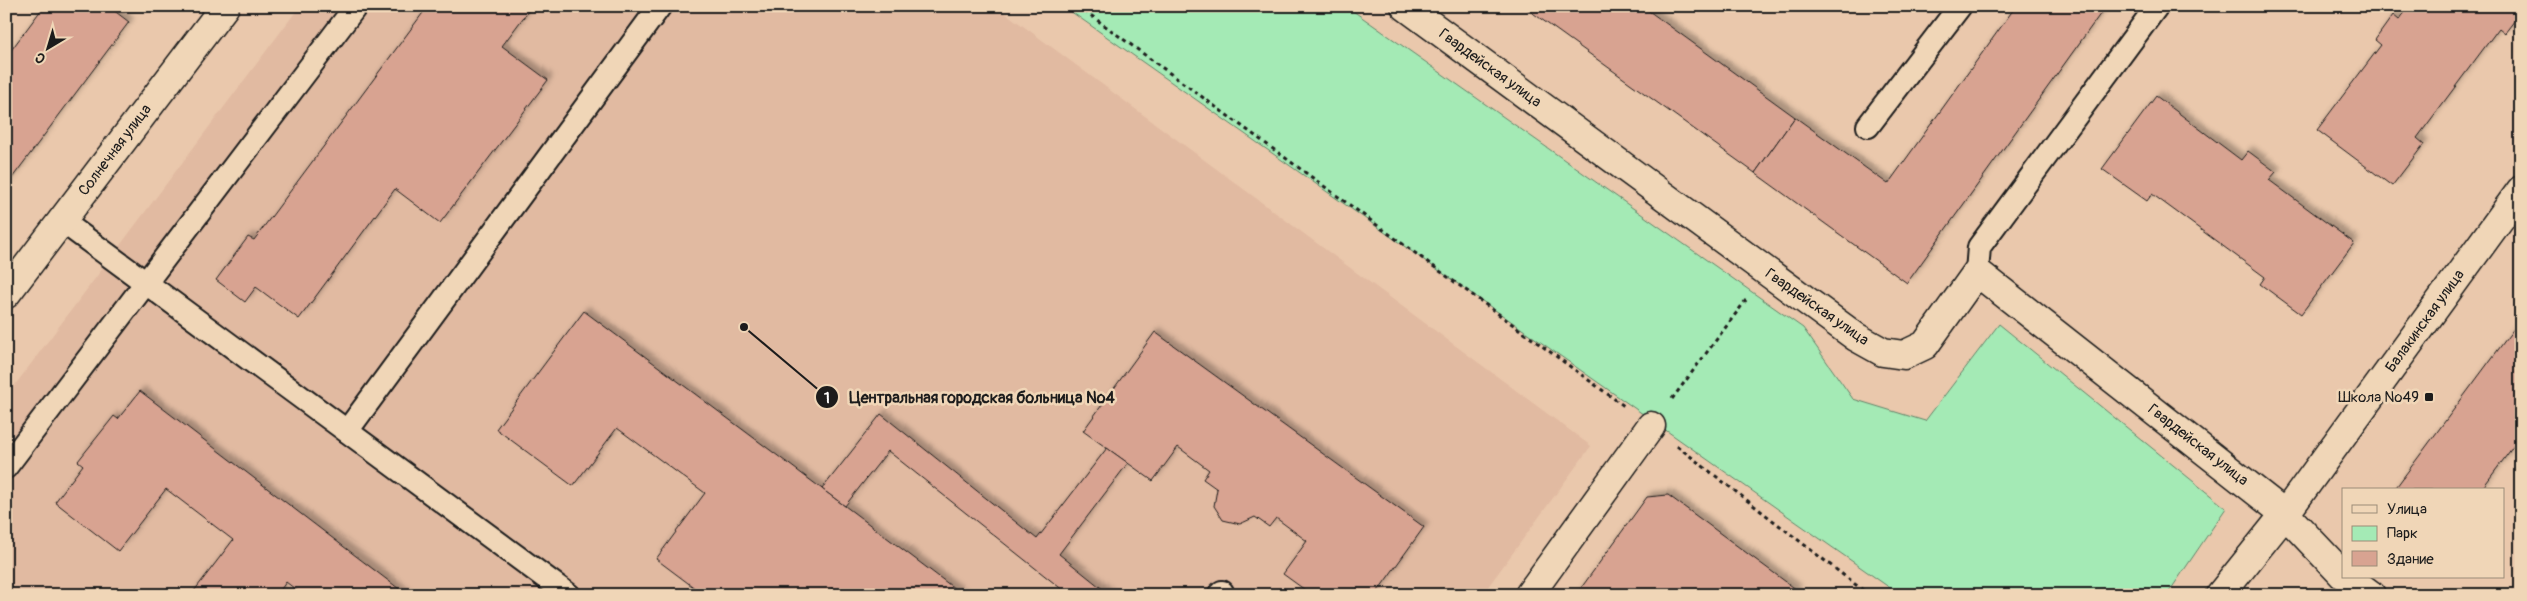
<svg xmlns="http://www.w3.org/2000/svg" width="2527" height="601" font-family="Pangolin,sans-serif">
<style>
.built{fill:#e1baa1}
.green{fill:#a4eab5;stroke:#608368}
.building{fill:#d8a391;stroke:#1c1c1c;filter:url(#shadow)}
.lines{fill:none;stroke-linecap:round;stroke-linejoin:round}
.lane-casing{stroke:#1c1c1c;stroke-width:26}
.street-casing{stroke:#1c1c1c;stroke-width:31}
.secondary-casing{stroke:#1c1c1c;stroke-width:31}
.path{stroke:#1c1c1c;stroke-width:3;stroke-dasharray:4 4;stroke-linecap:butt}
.lane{stroke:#f0d6b7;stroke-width:22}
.street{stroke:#f0d6b7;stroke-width:28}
.secondary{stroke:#f0d6b7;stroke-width:28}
.poi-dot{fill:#1c1c1c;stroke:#f0d6b7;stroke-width:2}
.labels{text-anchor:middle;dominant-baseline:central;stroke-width:5;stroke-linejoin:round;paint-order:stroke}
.street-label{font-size:15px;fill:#1c1c1c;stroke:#f0d6b7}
.poi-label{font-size:15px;fill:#1c1c1c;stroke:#f0d6b7;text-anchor:end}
.leader{fill:none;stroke:#1c1c1c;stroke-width:2}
.callout-dot{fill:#1c1c1c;stroke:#f0d6b7;stroke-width:2}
.mark-label{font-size:15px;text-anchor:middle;font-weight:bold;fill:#fff}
.callout-label{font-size:16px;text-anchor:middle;font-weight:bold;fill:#1c1c1c;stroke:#f0d6b7;stroke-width:5;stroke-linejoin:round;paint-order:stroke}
</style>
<defs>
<filter id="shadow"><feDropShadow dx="4.5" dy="-4.5" stdDeviation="2.5" flood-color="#0004"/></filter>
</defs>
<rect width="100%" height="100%" fill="#eac8ac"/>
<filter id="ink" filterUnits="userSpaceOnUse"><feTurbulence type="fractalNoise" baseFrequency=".02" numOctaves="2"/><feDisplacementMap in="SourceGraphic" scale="10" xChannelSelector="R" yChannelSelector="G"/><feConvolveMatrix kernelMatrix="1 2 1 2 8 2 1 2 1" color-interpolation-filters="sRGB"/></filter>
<g filter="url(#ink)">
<path class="built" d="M300 6H996L1591 446 1482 595H6V397Z"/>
<path class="green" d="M1063 6H1346L1803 328 1853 399 1925 421 1999 324 2226 508 2167 595H1900Z"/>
<g class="building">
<path d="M44 6H108L129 22 6 186V57Z"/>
<path d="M428 6H532L502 46 548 80 440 223 395 189 299 319 256 287 245 302 216 280 248 237 254 240Z"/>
<path d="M1523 6H1642L1795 117 1755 173Z"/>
<path d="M2016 6H2106L1907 283 1755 173 1795 117 1888 184Z"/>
<path d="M2410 6H2521V12L2505 33 2499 28 2417 138 2424 144 2392 186 2317 130 2381 45 2375 40 2393 15 2399 20Z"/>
<path d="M2156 96 2241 160 2248 151 2276 172 2269 180 2354 243 2301 314 2260 284 2265 277 2152 194 2147 201 2102 169Z"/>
<path d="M584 311 845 506 963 595H843L833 588 828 595H704L656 559 705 493 617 428 573 486 496 429Z"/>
<path d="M2521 319V436L2481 490H2394Z"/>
<path d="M1155 332 1424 527 1375 595H1312L1283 574 1307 541 1276 518 1269 527 1255 517 1240 524 1223 520 1214 506 1217 489 1203 479 1209 470 1178 447 1153 481 1083 431Z"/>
<path d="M140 391 407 595H303L286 582 277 595H191L233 540 166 489 118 551 55 502 83 465 78 461 114 416 118 419Z"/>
<path d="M881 414 1037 539 1107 448 1128 463 1059 554 1110 595H1069L888 451 845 506 822 489Z"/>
<path d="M1668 495 1797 590 1793 595H1576L1647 497Z"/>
</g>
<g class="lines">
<g class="lane-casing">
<g id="lane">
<path d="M1868 126 1960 6"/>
<path d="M62 221 569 595"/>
<path d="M1977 272 1979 247 2157 6"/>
<path d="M347 431 660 6"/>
<path d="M6 467 356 6"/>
<path d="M1219 595 1222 592"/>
</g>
</g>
<g class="street-casing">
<g id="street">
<path d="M1405 6 1856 337 1883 352 1904 355 1925 345 1977 272 2285 514 2343 575"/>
<path d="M6 294 225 6"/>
<path d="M2347 577 2371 595"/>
<path d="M1529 595 1651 426"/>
</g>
</g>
<g class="secondary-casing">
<path id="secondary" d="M2220 595 2285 514 2521 190"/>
</g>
<g class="path">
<path d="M1078 6 1624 406"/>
<path d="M1672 399 1746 300"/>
<path d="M1677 446 1869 595"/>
</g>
<use href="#lane" class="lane"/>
<use href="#street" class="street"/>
<use href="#secondary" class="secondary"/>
</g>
</g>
<rect class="poi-dot" x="2424" y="392" width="10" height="10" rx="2.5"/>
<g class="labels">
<g class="street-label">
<text transform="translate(1490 68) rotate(36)">Гвардейская улица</text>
<text transform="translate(115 150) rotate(-53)">Солнечная улица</text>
<text transform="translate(1817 307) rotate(35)">Гвардейская улица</text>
<text transform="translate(2425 321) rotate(-54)">Балакинская улица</text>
<text transform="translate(2198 445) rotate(38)">Гвардейская улица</text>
</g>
<g class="poi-label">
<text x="2419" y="397">Школа №49</text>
</g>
</g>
<path class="leader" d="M744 327L827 397"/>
<g class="callout-dot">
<circle cx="744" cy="327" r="5"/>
<circle cx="827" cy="397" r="12"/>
</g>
<g class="mark-label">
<text x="827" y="403">1</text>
</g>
<g class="callout-label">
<text x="982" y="403">Центральная городская больница №4</text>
</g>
<rect width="2527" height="601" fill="none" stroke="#f0d6b7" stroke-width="25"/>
<rect x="12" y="12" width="2502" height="576" fill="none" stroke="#1c1c1c" stroke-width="2" filter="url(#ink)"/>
<rect x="2342" y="488" width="162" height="90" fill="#f0d6b7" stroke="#9b8c79"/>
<rect x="2352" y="505" width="25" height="8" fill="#f0d6b7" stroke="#9b8c79"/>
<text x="2387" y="514" font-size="15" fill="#1c1c1c">Улица</text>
<rect x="2352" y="526" width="25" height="15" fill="#a4eab5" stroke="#9b8c79"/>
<text x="2387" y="538" font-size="15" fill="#1c1c1c">Парк</text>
<rect x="2352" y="551" width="25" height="15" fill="#d8a391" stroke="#9b8c79"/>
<text x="2387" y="564" font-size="15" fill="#1c1c1c">Здание</text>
<g transform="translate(48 48) rotate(218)" stroke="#f0d6b7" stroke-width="4" paint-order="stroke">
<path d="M0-4L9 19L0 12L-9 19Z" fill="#1c1c1c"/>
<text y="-8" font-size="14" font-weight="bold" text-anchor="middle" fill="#1c1c1c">С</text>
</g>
</svg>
